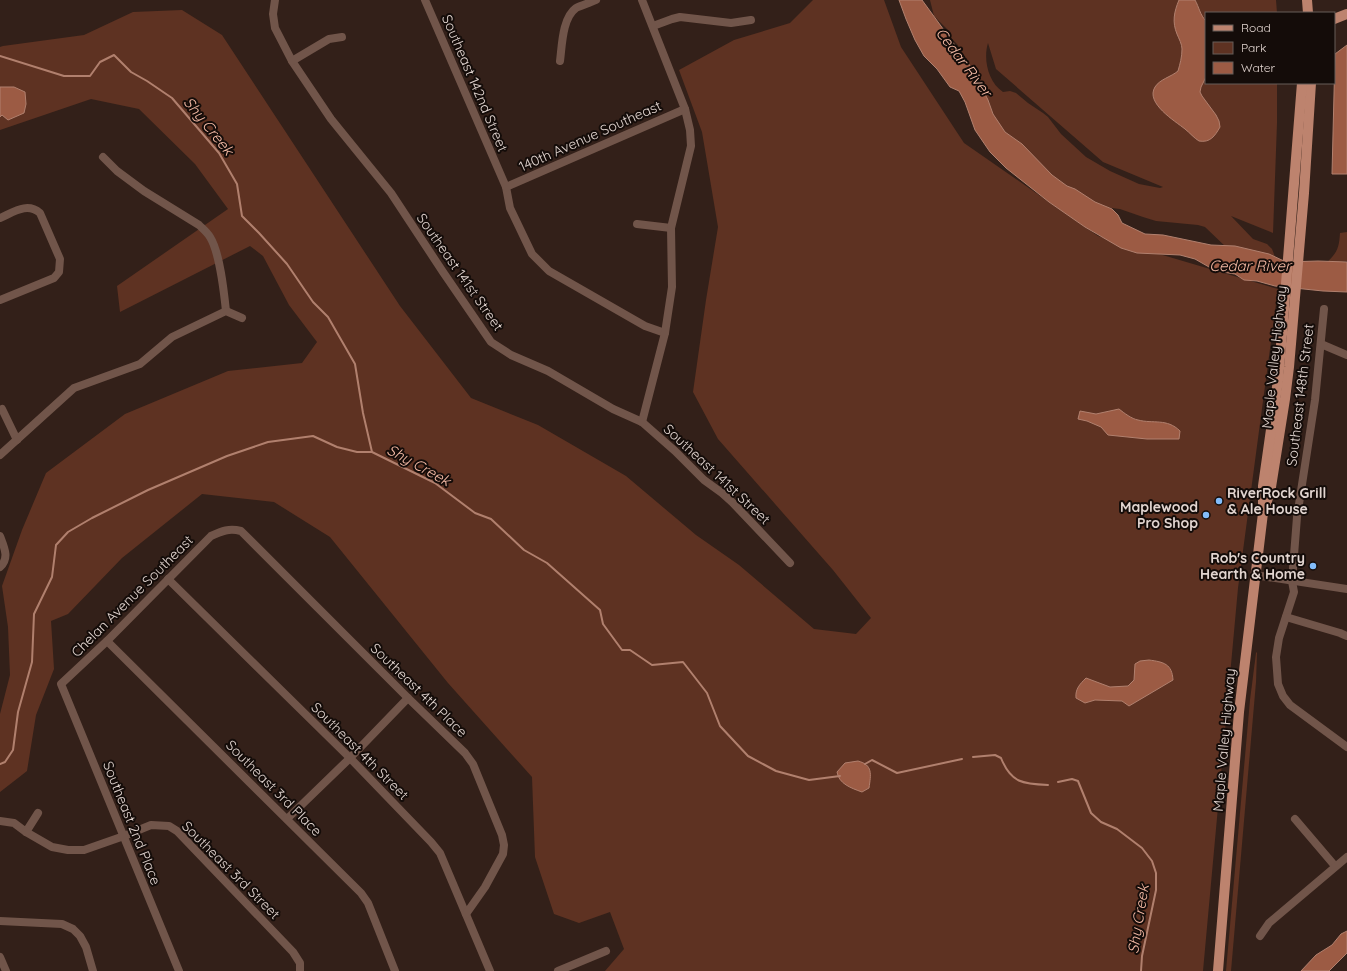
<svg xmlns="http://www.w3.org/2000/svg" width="1347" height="971" font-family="Quicksand,sans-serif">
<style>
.green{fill:#5e3222;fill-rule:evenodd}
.water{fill:#9c5b44;stroke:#b1806e}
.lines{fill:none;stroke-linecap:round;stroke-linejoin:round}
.stream{stroke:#b1806e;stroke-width:2}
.minor{stroke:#71554a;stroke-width:8}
.major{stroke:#bd836e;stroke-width:10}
.poi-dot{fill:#82bcfa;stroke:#140c09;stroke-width:1.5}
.labels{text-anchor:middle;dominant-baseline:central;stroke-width:4;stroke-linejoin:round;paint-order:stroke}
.street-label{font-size:14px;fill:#e2d5d0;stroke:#140c09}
.poi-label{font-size:14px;font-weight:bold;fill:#e2d5d0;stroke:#140c09;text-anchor:end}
.water-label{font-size:15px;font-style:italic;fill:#f4baa5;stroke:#140c09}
</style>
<rect width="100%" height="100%" fill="#332019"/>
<g class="green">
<path d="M813 0H884L901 47 964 143 1098 236 1278 289 1238 588 1203 971H605L624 949 610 912 579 923 554 914 535 857 532 777 448 683 330 537 274 502 202 494 122 558 68 614 51 621 54 669 36 715 27 771 0 792V714L10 675 8 627 2 586 22 530 46 473 125 414 228 371 302 363 317 342 289 305 263 256 250 246 120 312 117 286 228 209 195 164 139 109 91 99 0 130V47L3 46 84 35 133 12 182 10 222 35 400 306 471 398 538 425 626 476 696 535 739 565 814 629 856 634 871 618 833 570 718 439 693 392 706 300 718 227 702 132 679 70 734 40 790 23Z"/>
<path d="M930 0H1276L1277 13H1206V83H1277V123L1273 233 1231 216 1253 239 1267 244 1272 249 1277 262 1227 248 1205 227 1198 225 1156 221 1143 217 1120 209 1095 206 1007 145 969 71 965 57 957 44 952 39 947 29 934 16ZM988 43 996 69 1103 162 1163 187 1160 188 1139 184 1110 171 1086 157 1061 134 1048 117 1043 113 1028 103 1016 93 1010 91 1003 92C988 82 983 59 988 43Z"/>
<path d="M1347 232V261L1325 264C1337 253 1339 249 1340 233Z"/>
<path d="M1257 652 1256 682 1231 971H1226L1250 700 1256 653Z"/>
</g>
<g class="water">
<path d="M899 0H922L973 70 988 100 993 114 1005 132 1022 144 1052 175 1067 186 1075 189 1095 202 1112 209 1118 215 1122 223 1145 234 1163 235 1211 245 1235 246 1269 254 1286 262 1318 261 1347 262V292L1323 291 1275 286 1257 281 1244 280 1235 274 1216 271 1195 259 1180 255 1137 253 1121 248 1085 227 1049 202 1006 168 990 152 975 130 965 102 959 91 950 87 937 69 924 56 915 40 906 19Z"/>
<path d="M1179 0H1195C1199 7 1200 15 1206 21V77L1201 87 1200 92 1202 96 1216 115 1219 121 1220 127C1215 136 1210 143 1199 141 1194 138 1190 133 1185 129 1175 121 1145 103 1155 87 1160 79 1171 77 1178 71 1180 64 1182 57 1182 49 1182 44 1179 39 1177 34 1172 22 1174 12 1179 0Z"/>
<path d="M1347 45V174H1332L1335 54Z"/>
<path d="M0 87H14L25 92 26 104 24 113 8 120 2 115 0 117Z"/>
<path d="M1119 409C1124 413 1132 419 1138 420 1153 424 1167 418 1180 431L1179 439H1147L1108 435 1101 427 1087 421 1078 419 1080 411 1096 414Z"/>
<path d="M1149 660C1164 662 1172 664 1173 680L1129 706 1122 701 1095 700 1085 703 1076 698C1075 689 1080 684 1086 678L1110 687 1128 686 1134 680 1135 664 1140 661Z"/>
<path d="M858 761C873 765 871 774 869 788L862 792C851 788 839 784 837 772L845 763Z"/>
<path d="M1347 931V953L1329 971H1301L1316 955 1332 945 1341 934Z"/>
</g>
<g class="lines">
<g class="stream">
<path d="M0 56 64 76H90L100 62 114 55 131 72 147 81 172 98 219 153 237 184 242 216 259 233 287 264 313 302 328 317 355 364 363 413 372 452 435 483 475 513 491 519 524 550 547 563 600 610 603 624 622 650H630L652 665 683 662 707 693 720 726 748 756 776 771 809 780 840 776"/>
<path d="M973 757 995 755 1001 758C1011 783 1023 784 1048 785"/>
<path d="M0 764 5 762 13 750 18 712 32 662 34 614 52 577 56 545 68 532 92 518 148 490 227 456 268 442 313 436 337 447 357 452H372"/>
<path d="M865 764 872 760 897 773 962 759"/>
<path d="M1058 782 1072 779 1078 781 1091 813 1101 822 1117 829 1142 848 1152 861 1156 873V890L1142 956 1141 971"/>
</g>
<g class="minor">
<path d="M275 0 273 14 275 28 292 61 331 119 391 193 443 272 491 342 511 355 548 371 613 409 642 422 675 451 704 480 722 493 732 502 790 563"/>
<path d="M425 0 506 187 510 208 532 254 549 271 645 326 665 333"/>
<path d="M653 26 672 19 680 17 731 23 751 20"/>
<path d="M292 61 329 39 342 37"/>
<path d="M560 61C562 47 562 18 576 8 582 5 590 3 596 0"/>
<path d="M103 157 117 171 144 191 199 225C203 229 207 232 210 237 220 253 224 292 226 311"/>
<path d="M506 187 685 109"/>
<path d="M0 218C14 212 27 202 40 213L60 259 59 272 54 278 0 300"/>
<path d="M637 224 671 228"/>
<path d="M1324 309 1315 400 1297 517 1292 581 1294 592 1279 638 1276 657 1278 684 1283 696 1290 705 1347 747"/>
<path d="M1321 344 1347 355"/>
<path d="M2 409 17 440"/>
<path d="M642 422 665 333 672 287 671 228 691 146 690 130 685 109 642 0"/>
<path d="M0 455 74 388 140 364 172 337 226 311 242 318"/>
<path d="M0 536C4 547 10 558 0 567"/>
<path d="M1255 575 1347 589"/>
<path d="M168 579 350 758 431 842 440 853 490 971"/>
<path d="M1286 617 1340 633 1347 636"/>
<path d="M107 641 361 893 368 903 395 971"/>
<path d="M287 819 350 758 408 698"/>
<path d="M1295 819 1335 866"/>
<path d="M0 821 14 823 26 832 52 847 68 850H84L124 836 151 825 169 826 177 831 293 952 300 963V971"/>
<path d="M26 832 38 813"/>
<path d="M0 921 62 924 73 929 80 936 86 947 93 971"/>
<path d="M1260 936 1269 923 1347 857"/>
<path d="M0 957 6 971"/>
<path d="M179 971 61 684 107 641 211 536C222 531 229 528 241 531L408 698 465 753 473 764 502 835 504 845 503 854 485 887 466 914"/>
<path d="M558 971 606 951"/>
</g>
<g class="major">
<path d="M1307 0 1308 13"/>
<path d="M1334 19 1347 14"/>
<path d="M1266 505 1271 487 1285 399 1289 367 1304 193 1311 83"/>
<path d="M1218 971 1239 712 1263 513V486L1278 380 1282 334 1302 83"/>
</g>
</g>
<g class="poi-dot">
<circle cx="1219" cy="501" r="4"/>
<circle cx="1206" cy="515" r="4"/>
<circle cx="1313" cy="566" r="4"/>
</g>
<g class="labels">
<g class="street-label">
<text transform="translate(475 83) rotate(67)">Southeast 142nd Street</text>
<text transform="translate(590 136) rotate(-24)">140th Avenue Southeast</text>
<text transform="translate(460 272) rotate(55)">Southeast 141st Street</text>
<text transform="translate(1274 357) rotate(-84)">Maple Valley Highway</text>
<text transform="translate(1300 395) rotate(-83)">Southeast 148th Street</text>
<text transform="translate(717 474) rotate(43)">Southeast 141st Street</text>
<text transform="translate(132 596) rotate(-45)">Chelan Avenue Southeast</text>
<text transform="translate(419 690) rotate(44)">Southeast 4th Place</text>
<text transform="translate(1224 740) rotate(-85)">Maple Valley Highway</text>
<text transform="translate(360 751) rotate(45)">Southeast 4th Street</text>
<text transform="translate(274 788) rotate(45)">Southeast 3rd Place</text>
<text transform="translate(132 823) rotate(68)">Southeast 2nd Place</text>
<text transform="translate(231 870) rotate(45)">Southeast 3rd Street</text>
</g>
<g class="poi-label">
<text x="1227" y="493" text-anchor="start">RiverRock Grill<tspan x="1227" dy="16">&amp; Ale House</tspan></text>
<text x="1198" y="507">Maplewood<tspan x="1198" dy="16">Pro Shop</tspan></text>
<text x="1305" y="558">Rob's Country<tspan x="1305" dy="16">Hearth &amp; Home</tspan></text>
</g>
<g class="water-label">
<text transform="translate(964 62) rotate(53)">Cedar River</text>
<text transform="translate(209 126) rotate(51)">Shy Creek</text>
<text x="1250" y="265">Cedar River</text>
<text transform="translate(419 465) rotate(29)">Shy Creek</text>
<text transform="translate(1138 919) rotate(-81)">Shy Creek</text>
</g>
</g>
<rect x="1205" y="12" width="130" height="72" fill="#140c09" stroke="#665c59"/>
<rect x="1213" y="25" width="20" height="6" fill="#bd836e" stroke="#665c59"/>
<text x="1241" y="32" font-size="12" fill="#e2d5d0">Road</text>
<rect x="1213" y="42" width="20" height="12" fill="#5e3222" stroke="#665c59"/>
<text x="1241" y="52" font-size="12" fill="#e2d5d0">Park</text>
<rect x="1213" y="62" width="20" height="12" fill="#9c5b44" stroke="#665c59"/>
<text x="1241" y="72" font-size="12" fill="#e2d5d0">Water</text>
</svg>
